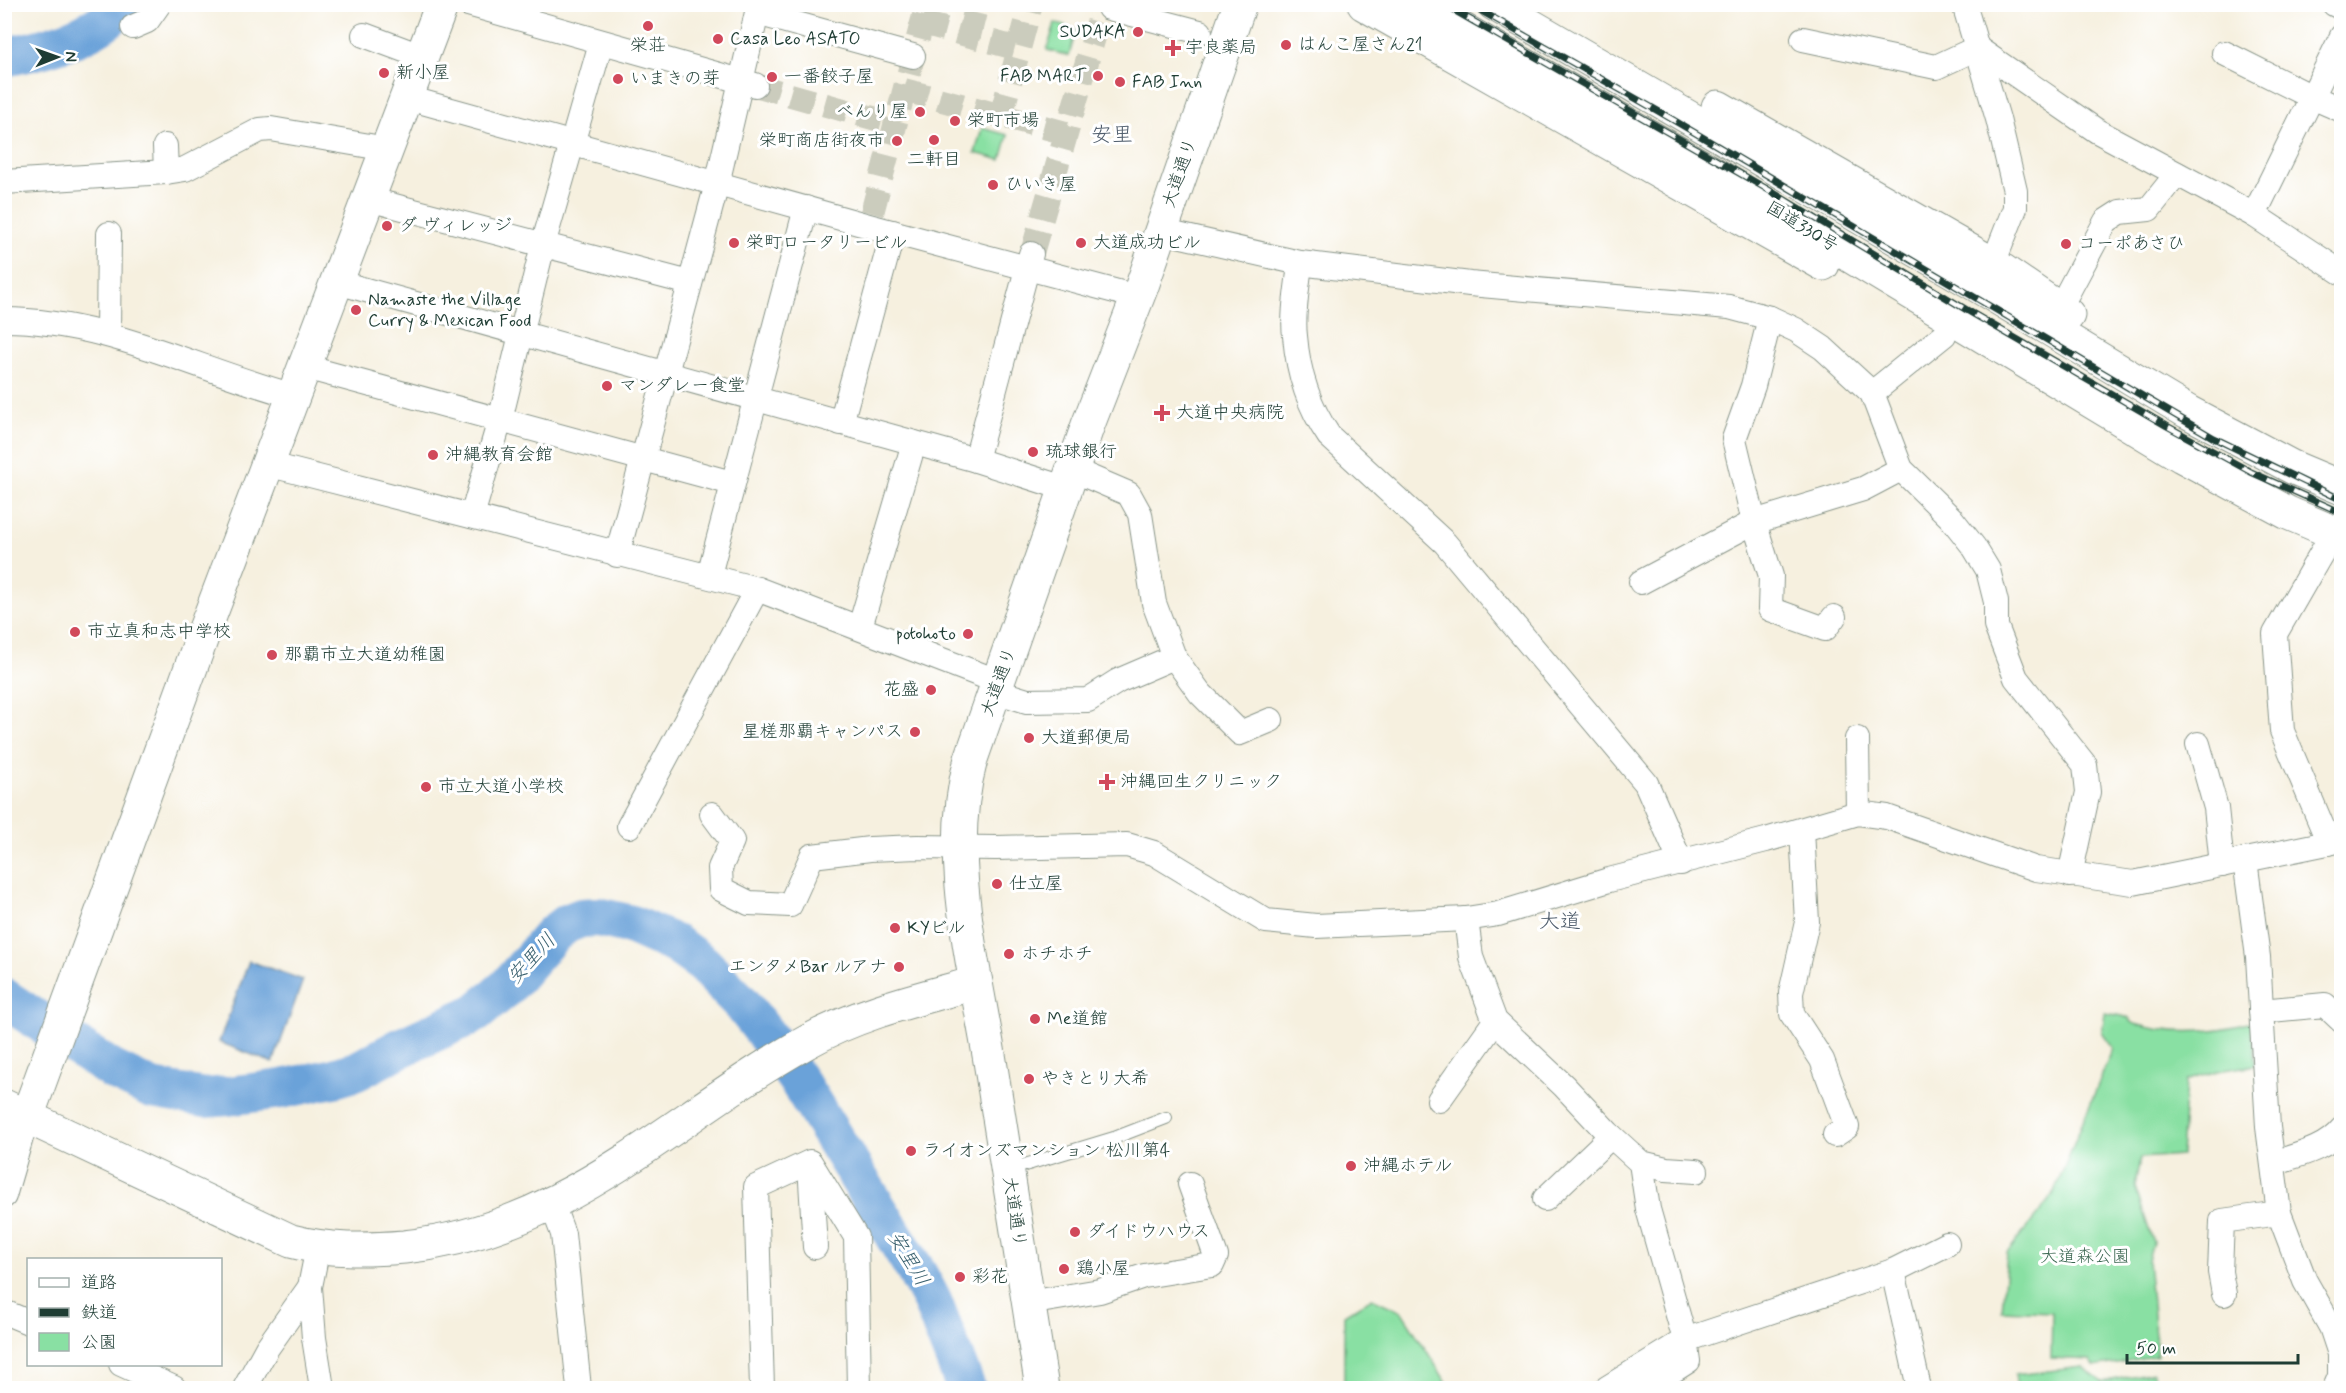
<svg xmlns="http://www.w3.org/2000/svg" width="2346" height="1393" font-family="Mynerve,'Klee One',sans-serif">
<style>
.green{fill:#89e0a3;stroke:#548e6c;stroke-width:1.5}
.water{fill:#6aa2d9;stroke:#447086;stroke-width:1.5}
.lines{fill:none;stroke-linecap:round;stroke-linejoin:round}
.river{stroke:#6aa2d9;stroke-width:40}
.street-tunnel{stroke:#cbccbd;stroke-width:24;stroke-dasharray:24 12;stroke-linecap:butt}
.lane-casing{stroke:#8a968a;stroke-width:14}
.street-casing{stroke:#8a968a;stroke-width:26}
.secondary-casing{stroke:#8a968a;stroke-width:35}
.primary-casing{stroke:#8a968a;stroke-width:35}
.highway-casing{stroke:#8a968a;stroke-width:35}
.lane{stroke:#fff;stroke-width:12}
.street{stroke:#fff;stroke-width:24}
.secondary{stroke:#fff;stroke-width:33}
.primary{stroke:#fff;stroke-width:33}
.highway{stroke:#fff;stroke-width:33}
.rail-casing{stroke:#1f3d34;stroke-width:7}
.rail{stroke:#fff;stroke-width:4.5;stroke-dasharray:14;stroke-linecap:butt}
.poi-dot{fill:#d1495b;stroke:#fff;stroke-width:2}
.labels{text-anchor:middle;dominant-baseline:central;stroke-width:6;stroke-linejoin:round;paint-order:stroke}
.poi-label{font-size:18px;fill:#1f3d34;stroke:#fff;text-anchor:start}
.street-label{font-size:18px;fill:#1f3d34;stroke:#fff}
.park-label{font-size:18px;fill:#3a6650;stroke:#fff}
.water-label{font-size:20px;font-style:italic;fill:#39606e;stroke:#fff}
.quarter-label{font-size:21px;fill:#505e6d;stroke:#fff}
</style>
<rect width="100%" height="100%" fill="#fff"/>
<filter id="ink" filterUnits="userSpaceOnUse"><feTurbulence type="fractalNoise" baseFrequency=".0167" numOctaves="2"/><feDisplacementMap in="SourceGraphic" scale="12" xChannelSelector="R" yChannelSelector="G"/><feConvolveMatrix kernelMatrix="1 2 1 2 8 2 1 2 1" color-interpolation-filters="sRGB"/></filter>
<filter id="wash" filterUnits="userSpaceOnUse"><feTurbulence type="fractalNoise" baseFrequency=".008" numOctaves="4" result="noise"/><feDisplacementMap in="SourceGraphic" scale="24" xChannelSelector="R" yChannelSelector="G"/><feGaussianBlur stdDeviation="1.35" result="paint"/><feColorMatrix in="noise" values="0 0 0 0 0 0 0 0 0 0 0 0 0 0 0 0 0 1.4 0 .05"/><feComposite in="paint" operator="in"/></filter>
<g filter="url(#wash)">
<rect width="100%" height="100%" fill="#f6f0df"/>
<g class="green">
<path d="M1055 23 1076 30 1069 56 1047 50Z"/>
<path d="M982 128 1008 135 1001 160 975 153Z"/>
<path d="M2105 1013C2111 1014 2122 1015 2128 1018 2130 1020 2132 1023 2135 1024 2174 1036 2213 1033 2252 1022L2255 1065 2217 1071 2186 1081 2181 1155 2140 1158 2135 1187 2153 1242 2148 1261 2157 1356 2095 1367 2090 1360 2051 1358 2052 1312 2002 1310 2007 1253 2053 1195 2113 1048 2102 1033Z"/>
<path d="M1372 1298 1402 1312 1450 1388H1344V1315Z"/>
<path d="M2082 1367 2102 1382 2153 1372 2160 1388H2017L2015 1375Z"/>
</g>
<path class="water" d="M249 961 303 980 273 1063 219 1042Z"/>
<g class="lines">
<g class="river">
<path d="M4 57C46 49 95 37 124 4"/>
<path d="M4 998 111 1069 152 1089 205 1098 228 1096 281 1089 334 1078 357 1071 398 1049 476 1013 507 987 552 935 566 924 581 918 598 917 632 925 675 944 702 963 742 1004 764 1032 803 1088 916 1271 932 1301 966 1388"/>
</g>
</g>
</g>
<g filter="url(#ink)">
<g class="lines">
<g class="street-tunnel">
<path d="M922 23 1019 49"/>
<path d="M969 36 977 4"/>
<path d="M755 85 894 124"/>
<path d="M904 90 1066 133"/>
<path d="M1001 116 1031 4"/>
<path d="M872 213 927 4"/>
<path d="M1032 253 1103 6"/>
</g>
<g class="lane-casing">
<path id="lane" d="M1008 1170 1114 1138 1166 1118"/>
</g>
<g class="street-casing">
<g id="street">
<path d="M468 4 755 85"/>
<path d="M1964 4 1998 119 2015 191V208L1993 264"/>
<path d="M2334 4 2342 8"/>
<path d="M1109 8 1200 32"/>
<path d="M757 13 913 56"/>
<path d="M133 27 147 21 159 4"/>
<path d="M364 35 423 57"/>
<path d="M1803 39 1936 67 1977 48 2097 131 2254 215 2342 273"/>
<path d="M2224 53 2312 97 2342 110"/>
<path d="M408 98 869 226 1137 297"/>
<path d="M165 146 166 172"/>
<path d="M4 182 166 172 185 169 260 130 271 129 387 149"/>
<path d="M368 199 690 283"/>
<path d="M2254 215 2342 36"/>
<path d="M1160 231 1300 263 1470 284 1729 307 1770 318 1796 330 1823 348 1872 393 1901 469 1951 518 1974 547 1988 570 1996 602V626L2016 678 2085 765 2088 792 2070 875"/>
<path d="M1300 263C1298 286 1292 313 1295 336 1298 372 1309 407 1329 436L1445 543 1646 783 1681 863"/>
<path d="M337 282 976 460 1067 489"/>
<path d="M2059 309 2106 221 2120 212 2149 209 2177 174"/>
<path d="M4 320C105 320 198 370 294 396"/>
<path d="M108 334 109 234"/>
<path d="M305 367 732 483"/>
<path d="M1872 393 1944 335"/>
<path d="M841 423 893 232"/>
<path d="M976 460 1031 254"/>
<path d="M267 464 757 589 999 682"/>
<path d="M1073 470 1129 494 1140 514 1154 603 1174 657 1200 693 1240 733 1271 720"/>
<path d="M472 516 500 420 543 245 601 43"/>
<path d="M617 555 717 184 759 4"/>
<path d="M709 575 806 208"/>
<path d="M1641 582 1754 522 1734 439 1753 386 1770 318"/>
<path d="M1834 617 1825 629 1770 609 1771 576 1754 522 1863 489 1901 469"/>
<path d="M860 627 914 443"/>
<path d="M995 691 1027 701 1088 700 1118 681 1174 657"/>
<path d="M1857 739 1858 813"/>
<path d="M2198 744 2216 808 2222 865"/>
<path d="M712 814 732 841 720 868 721 889 749 903 790 905 812 856 870 849 917 847 996 848 1127 845 1154 853 1266 921 1316 926 1466 919 1498 914 1609 880 1766 840 1858 813 1887 817 2036 869 2133 883 2342 840"/>
<path d="M629 826 757 589"/>
<path d="M1802 830 1807 922 1791 993 1792 1014 1822 1060 1847 1127 1835 1135"/>
<path d="M2329 843 2282 731 2275 634 2333 533"/>
<path d="M2245 860 2258 957 2268 1127 2279 1213 2305 1281 2331 1327 2340 1354V1376L2335 1388"/>
<path d="M1466 919 1471 957 1495 1021 1564 1086 1608 1133 1641 1163 1648 1209 1685 1340 1893 1271 1947 1244"/>
<path d="M2261 1011 2325 1005 2342 1021"/>
<path d="M1439 1100 1495 1021"/>
<path d="M1641 1163 1666 1169 1696 1171"/>
<path d="M2273 1163C2297 1155 2325 1150 2342 1129"/>
<path d="M810 1165 815 1247"/>
<path d="M4 1196 27 1117"/>
<path d="M1545 1199 1611 1136"/>
<path d="M552 1204 563 1234 579 1388"/>
<path d="M318 1247 310 1287 314 1338 322 1388"/>
<path d="M1893 1271 1919 1388"/>
<path d="M2224 1294 2220 1272 2222 1221 2279 1213"/>
<path d="M1028 1303 1100 1291 1144 1276 1212 1265 1216 1256 1190 1184"/>
<path d="M4 1312 28 1322"/>
<path d="M121 1364 174 1388"/>
<path d="M245 1388 267 1348 310 1287"/>
<path d="M762 1388 756 1187 810 1162 856 1237 859 1388"/>
<path d="M1607 1388 1685 1340 1688 1361 1646 1388"/>
</g>
</g>
<g class="secondary-casing">
<g id="secondary">
<path d="M4 1106 291 1241C328 1251 367 1250 404 1247 568 1230 669 1119 805 1043 858 1013 918 999 976 983"/>
<path d="M27 1117 205 629 442 4"/>
</g>
</g>
<g class="primary-casing">
<path id="primary" d="M1042 1388C1025 1279 1007 1170 990 1061 974 962 944 857 971 759L1088 425 1142 286 1240 4"/>
</g>
<g class="highway-casing">
<g id="highway">
<path d="M1364 4 1823 264"/>
<path d="M1418 4 1711 172 2182 456 2288 513 2342 536"/>
<path d="M1494 4 1973 283 2188 412 2292 467 2342 488"/>
<path d="M1718 107 1993 264 2068 315"/>
</g>
</g>
<use href="#lane" class="lane"/>
<use href="#street" class="street"/>
<use href="#secondary" class="secondary"/>
<use href="#primary" class="primary"/>
<use href="#highway" class="highway"/>
<g class="rail-casing">
<g id="rail">
<path d="M1443 4 1767 189 1970 312 2167 426 2251 472 2342 513"/>
<path d="M1469 4 1658 111 2214 438 2342 500"/>
</g>
</g>
<use href="#rail" class="rail"/>
</g>
</g>
<g class="poi-dot">
<circle cx="648" cy="26" r="6"/>
<circle cx="1138" cy="32" r="6"/>
<circle cx="718" cy="39" r="6"/>
<circle cx="1286" cy="45" r="6"/>
<path d="M1170 39h6v6h6v6h-6v6h-6v-6h-6v-6h6z"/>
<circle cx="384" cy="73" r="6"/>
<circle cx="1098" cy="76" r="6"/>
<circle cx="772" cy="77" r="6"/>
<circle cx="618" cy="79" r="6"/>
<circle cx="1120" cy="82" r="6"/>
<circle cx="920" cy="112" r="6"/>
<circle cx="955" cy="121" r="6"/>
<circle cx="934" cy="140" r="6"/>
<circle cx="897" cy="141" r="6"/>
<circle cx="993" cy="185" r="6"/>
<circle cx="387" cy="226" r="6"/>
<circle cx="734" cy="243" r="6"/>
<circle cx="1081" cy="243" r="6"/>
<circle cx="2066" cy="244" r="6"/>
<circle cx="356" cy="310" r="6"/>
<circle cx="607" cy="386" r="6"/>
<path d="M1159 404h6v6h6v6h-6v6h-6v-6h-6v-6h6z"/>
<circle cx="1033" cy="452" r="6"/>
<circle cx="433" cy="455" r="6"/>
<circle cx="75" cy="632" r="6"/>
<circle cx="968" cy="634" r="6"/>
<circle cx="272" cy="655" r="6"/>
<circle cx="931" cy="690" r="6"/>
<circle cx="915" cy="732" r="6"/>
<circle cx="1029" cy="738" r="6"/>
<path d="M1104 773h6v6h6v6h-6v6h-6v-6h-6v-6h6z"/>
<circle cx="426" cy="787" r="6"/>
<circle cx="997" cy="884" r="6"/>
<circle cx="895" cy="928" r="6"/>
<circle cx="1009" cy="954" r="6"/>
<circle cx="899" cy="967" r="6"/>
<circle cx="1035" cy="1019" r="6"/>
<circle cx="1029" cy="1079" r="6"/>
<circle cx="911" cy="1151" r="6"/>
<circle cx="1351" cy="1166" r="6"/>
<circle cx="1075" cy="1232" r="6"/>
<circle cx="1064" cy="1269" r="6"/>
<circle cx="960" cy="1277" r="6"/>
</g>
<g class="labels">
<g class="poi-label">
<text x="1126" y="32" text-anchor="end">SUDAKA</text>
<text x="730" y="39">Casa Leo ASATO</text>
<text x="1298" y="45">はんこ屋さん21</text>
<text x="648" y="46" text-anchor="middle">栄荘</text>
<text x="1185" y="48">宇良薬局</text>
<text x="396" y="73">新小屋</text>
<text x="1086" y="76" text-anchor="end">FAB MART</text>
<text x="784" y="77">一番餃子屋</text>
<text x="630" y="79">いまきの芽</text>
<text x="1132" y="82">FAB Inn</text>
<text x="908" y="112" text-anchor="end">べんり屋</text>
<text x="967" y="121">栄町市場</text>
<text x="885" y="141" text-anchor="end">栄町商店街夜市</text>
<text x="934" y="160" text-anchor="middle">二軒目</text>
<text x="1005" y="185">ひいき屋</text>
<text x="399" y="226">ダ ヴィレッジ</text>
<text x="746" y="243">栄町ロータリービル</text>
<text x="1093" y="243">大道成功ビル</text>
<text x="2078" y="244">コーポあさひ</text>
<text x="368" y="300">Namaste the Village<tspan x="368" dy="21">Curry &amp; Mexican Food</tspan></text>
<text x="619" y="386">マンダレー食堂</text>
<text x="1176" y="413">大道中央病院</text>
<text x="1045" y="452">琉球銀行</text>
<text x="445" y="455">沖縄教育会館</text>
<text x="87" y="632">市立真和志中学校</text>
<text x="956" y="634" text-anchor="end">potohoto</text>
<text x="284" y="655">那覇市立大道幼稚園</text>
<text x="919" y="690" text-anchor="end">花盛</text>
<text x="903" y="732" text-anchor="end">星槎那覇キャンパス</text>
<text x="1041" y="738">大道郵便局</text>
<text x="1120" y="782">沖縄回生クリニック</text>
<text x="438" y="787">市立大道小学校</text>
<text x="1009" y="884">仕立屋</text>
<text x="907" y="928">KYビル</text>
<text x="1021" y="954">ホチホチ</text>
<text x="887" y="967" text-anchor="end">エンタメBar ルアナ</text>
<text x="1047" y="1019">Me道館</text>
<text x="1041" y="1079">やきとり大希</text>
<text x="923" y="1151">ライオンズマンション 松川第4</text>
<text x="1363" y="1166">沖縄ホテル</text>
<text x="1087" y="1232">ダイドウハウス</text>
<text x="1076" y="1269">鶏小屋</text>
<text x="972" y="1277">彩花</text>
</g>
<g class="street-label">
<text transform="translate(1180 173) rotate(-71)">大道通り</text>
<text transform="translate(1802 227) rotate(31)">国道330号</text>
<text transform="translate(999 682) rotate(-70)">大道通り</text>
<text transform="translate(1014 1212) rotate(81)">大道通り</text>
</g>
<g class="park-label">
<text x="2085" y="1257">大道森公園</text>
</g>
<g class="water-label">
<text transform="translate(532 959) rotate(-47)">安里川</text>
<text transform="translate(908 1259) rotate(59)">安里川</text>
</g>
<g class="quarter-label">
<text x="1112" y="135">安里</text>
<text x="1560" y="922">大道</text>
</g>
</g>
<rect width="2346" height="1393" fill="none" stroke="#fff" stroke-width="24"/>
<rect x="27" y="1258" width="195" height="108" fill="#ffffff" stroke="#a5b1ae" stroke-width="1.5"/>
<rect x="39" y="1278" width="30" height="9" fill="#ffffff" stroke="#a5b1ae" stroke-width="1.5"/>
<text x="81" y="1288" font-size="18" fill="#1f3d34">道路</text>
<rect x="39" y="1308" width="30" height="9" fill="#1f3d34" stroke="#a5b1ae" stroke-width="1.5"/>
<text x="81" y="1318" font-size="18" fill="#1f3d34">鉄道</text>
<rect x="39" y="1333" width="30" height="18" fill="#89e0a3" stroke="#a5b1ae" stroke-width="1.5"/>
<text x="81" y="1348" font-size="18" fill="#1f3d34">公園</text>
<g transform="translate(57 57) rotate(89)" stroke="#ffffff" stroke-width="4.5" paint-order="stroke">
<path d="M0-4.5L10 22L0 15L-10 22Z" fill="#1f3d34"/>
<text y="-9" font-size="16" font-weight="bold" text-anchor="middle" fill="#1f3d34">N</text>
</g>
<path d="M2127 1354v9h171v-9" fill="none" stroke="#1f3d34" stroke-width="3"/>
<text x="2136" y="1354" font-size="18" fill="#1f3d34" stroke="#ffffff" stroke-width="4.5" paint-order="stroke">50 m</text>
</svg>
